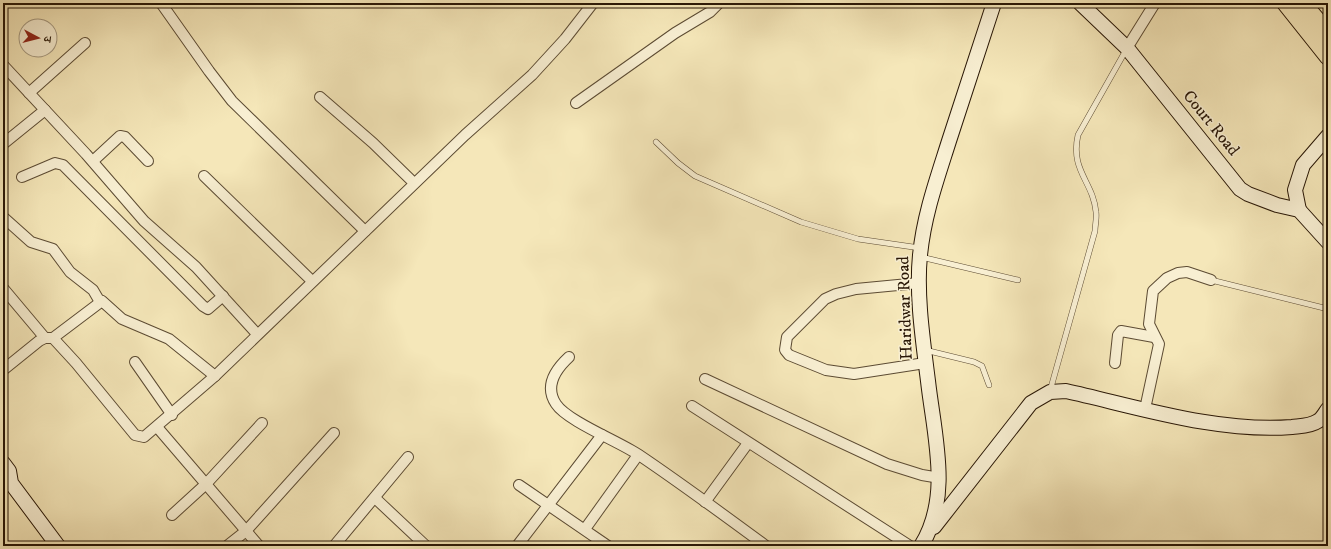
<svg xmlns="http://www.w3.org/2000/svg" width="1331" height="549" font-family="'IM FELL DW Pica','Noto Serif Devanagari',serif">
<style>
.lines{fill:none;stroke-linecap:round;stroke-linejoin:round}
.lane-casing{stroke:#5c4b33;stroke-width:6}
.street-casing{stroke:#5c4b33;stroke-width:12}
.secondary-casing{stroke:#291706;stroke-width:16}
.primary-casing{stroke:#291706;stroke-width:18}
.lane{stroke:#f8efd2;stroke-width:5}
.street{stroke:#f8efd2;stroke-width:10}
.secondary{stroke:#f8efd2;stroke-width:14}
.primary{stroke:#f5e7b9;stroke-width:16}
.labels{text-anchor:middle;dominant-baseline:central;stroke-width:3;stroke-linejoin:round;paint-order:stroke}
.street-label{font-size:17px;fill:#291706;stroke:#f8efd2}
</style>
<rect width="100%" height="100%" fill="#f5e7b9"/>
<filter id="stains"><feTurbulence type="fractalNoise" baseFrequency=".005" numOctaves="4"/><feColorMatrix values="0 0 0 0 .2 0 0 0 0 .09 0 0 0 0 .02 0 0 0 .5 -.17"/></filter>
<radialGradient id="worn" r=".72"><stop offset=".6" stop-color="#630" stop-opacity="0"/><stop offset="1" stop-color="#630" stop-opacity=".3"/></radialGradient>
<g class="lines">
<g class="lane-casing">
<g id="lane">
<path d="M656 142 678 163 695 176 801 222 858 239 920 248"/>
<path d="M921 257 1018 280"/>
<path d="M1211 280 1328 309"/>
<path d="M925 350 974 362 982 366 989 385"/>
<path d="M1050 391 1095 231C1095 225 1097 218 1096 212 1093 181 1070 171 1078 135L1126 50"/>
</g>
</g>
<g class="street-casing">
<g id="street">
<path d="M161 3 209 71 232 101 365 231"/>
<path d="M1127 48 1155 3"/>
<path d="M3 65 86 154 144 221 196 267 257 334"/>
<path d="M29 93 85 43"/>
<path d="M320 97 373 143 414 183"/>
<path d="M576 103 675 33 710 12 719 3"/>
<path d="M3 144 45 110"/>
<path d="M93 161 120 136 125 137 148 161"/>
<path d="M204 176 312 281"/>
<path d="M22 177 55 163 63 165 203 306 208 309 223 296"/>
<path d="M3 217 31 242 53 249 70 272 93 290 100 302"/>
<path d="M919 283 856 289 836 294 825 299 787 337 785 350 789 355 826 370 854 374 925 363"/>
<path d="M3 288 45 338"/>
<path d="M53 338 102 301 122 319 169 339 215 376"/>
<path d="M569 357C556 369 544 386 556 404 567 421 620 442 639 455 682 484 724 515 766 546"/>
<path d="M135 362 172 415"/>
<path d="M1115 363 1118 335 1121 331 1154 337"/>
<path d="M3 370 39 341 45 338H53L76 363 135 435 144 437 215 376 465 135 532 75 565 39 593 3"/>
<path d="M705 379 887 464 922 475 940 478"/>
<path d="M692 406 910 546"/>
<path d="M1145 409 1159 344 1149 324 1153 291 1167 278 1178 273 1187 272 1211 280"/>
<path d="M157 427 259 546"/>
<path d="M519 485 608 546"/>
<path d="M375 498 426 546"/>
<path d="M705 502 748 443"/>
<path d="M172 515 206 484 262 423"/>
<path d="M585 529 638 455"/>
<path d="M227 546 246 531 334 433"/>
<path d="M334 546 408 457"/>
<path d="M517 546 602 435"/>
</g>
</g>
<g class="secondary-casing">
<g id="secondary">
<path d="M1080 3 1127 48 1240 189 1248 194 1277 205 1299 210 1328 242"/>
<path d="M1299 210 1295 190 1303 165 1328 136"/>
<path d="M3 463 9 471 11 483 58 546"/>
<path d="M934 527 1031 403 1050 392 1066 391C1138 407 1218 433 1292 427 1300 426 1311 426 1318 421 1322 419 1325 413 1328 409"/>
<path d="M921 546C952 497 934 435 928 381 923 341 916 295 920 255 924 215 937 179 949 141 964 95 979 49 994 3"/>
</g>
</g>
<g class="primary-casing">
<g id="primary">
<path d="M1285 3 1328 57"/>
<path d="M1303 3 1328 33"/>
</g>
</g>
<use href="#lane" class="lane"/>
<use href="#street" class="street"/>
<use href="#secondary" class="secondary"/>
<use href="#primary" class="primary"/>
</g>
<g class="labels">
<g class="street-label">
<text transform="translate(1211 123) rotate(51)">Court Road</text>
<text transform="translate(905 308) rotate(-92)">Haridwar Road</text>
</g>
</g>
<rect width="1331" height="549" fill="none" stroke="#f5e7b9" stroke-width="16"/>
<rect x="4" y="4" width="1323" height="541" fill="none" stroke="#291706" stroke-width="2"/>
<rect x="8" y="8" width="1315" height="533" fill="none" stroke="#291706"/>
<g transform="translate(38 38) rotate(97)"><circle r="19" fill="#f8efd2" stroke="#a59980"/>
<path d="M0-3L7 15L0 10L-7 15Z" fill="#8f2418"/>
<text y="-6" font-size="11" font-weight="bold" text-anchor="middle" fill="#291706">उ</text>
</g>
<rect width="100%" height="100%" filter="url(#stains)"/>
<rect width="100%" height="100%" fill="url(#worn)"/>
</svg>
